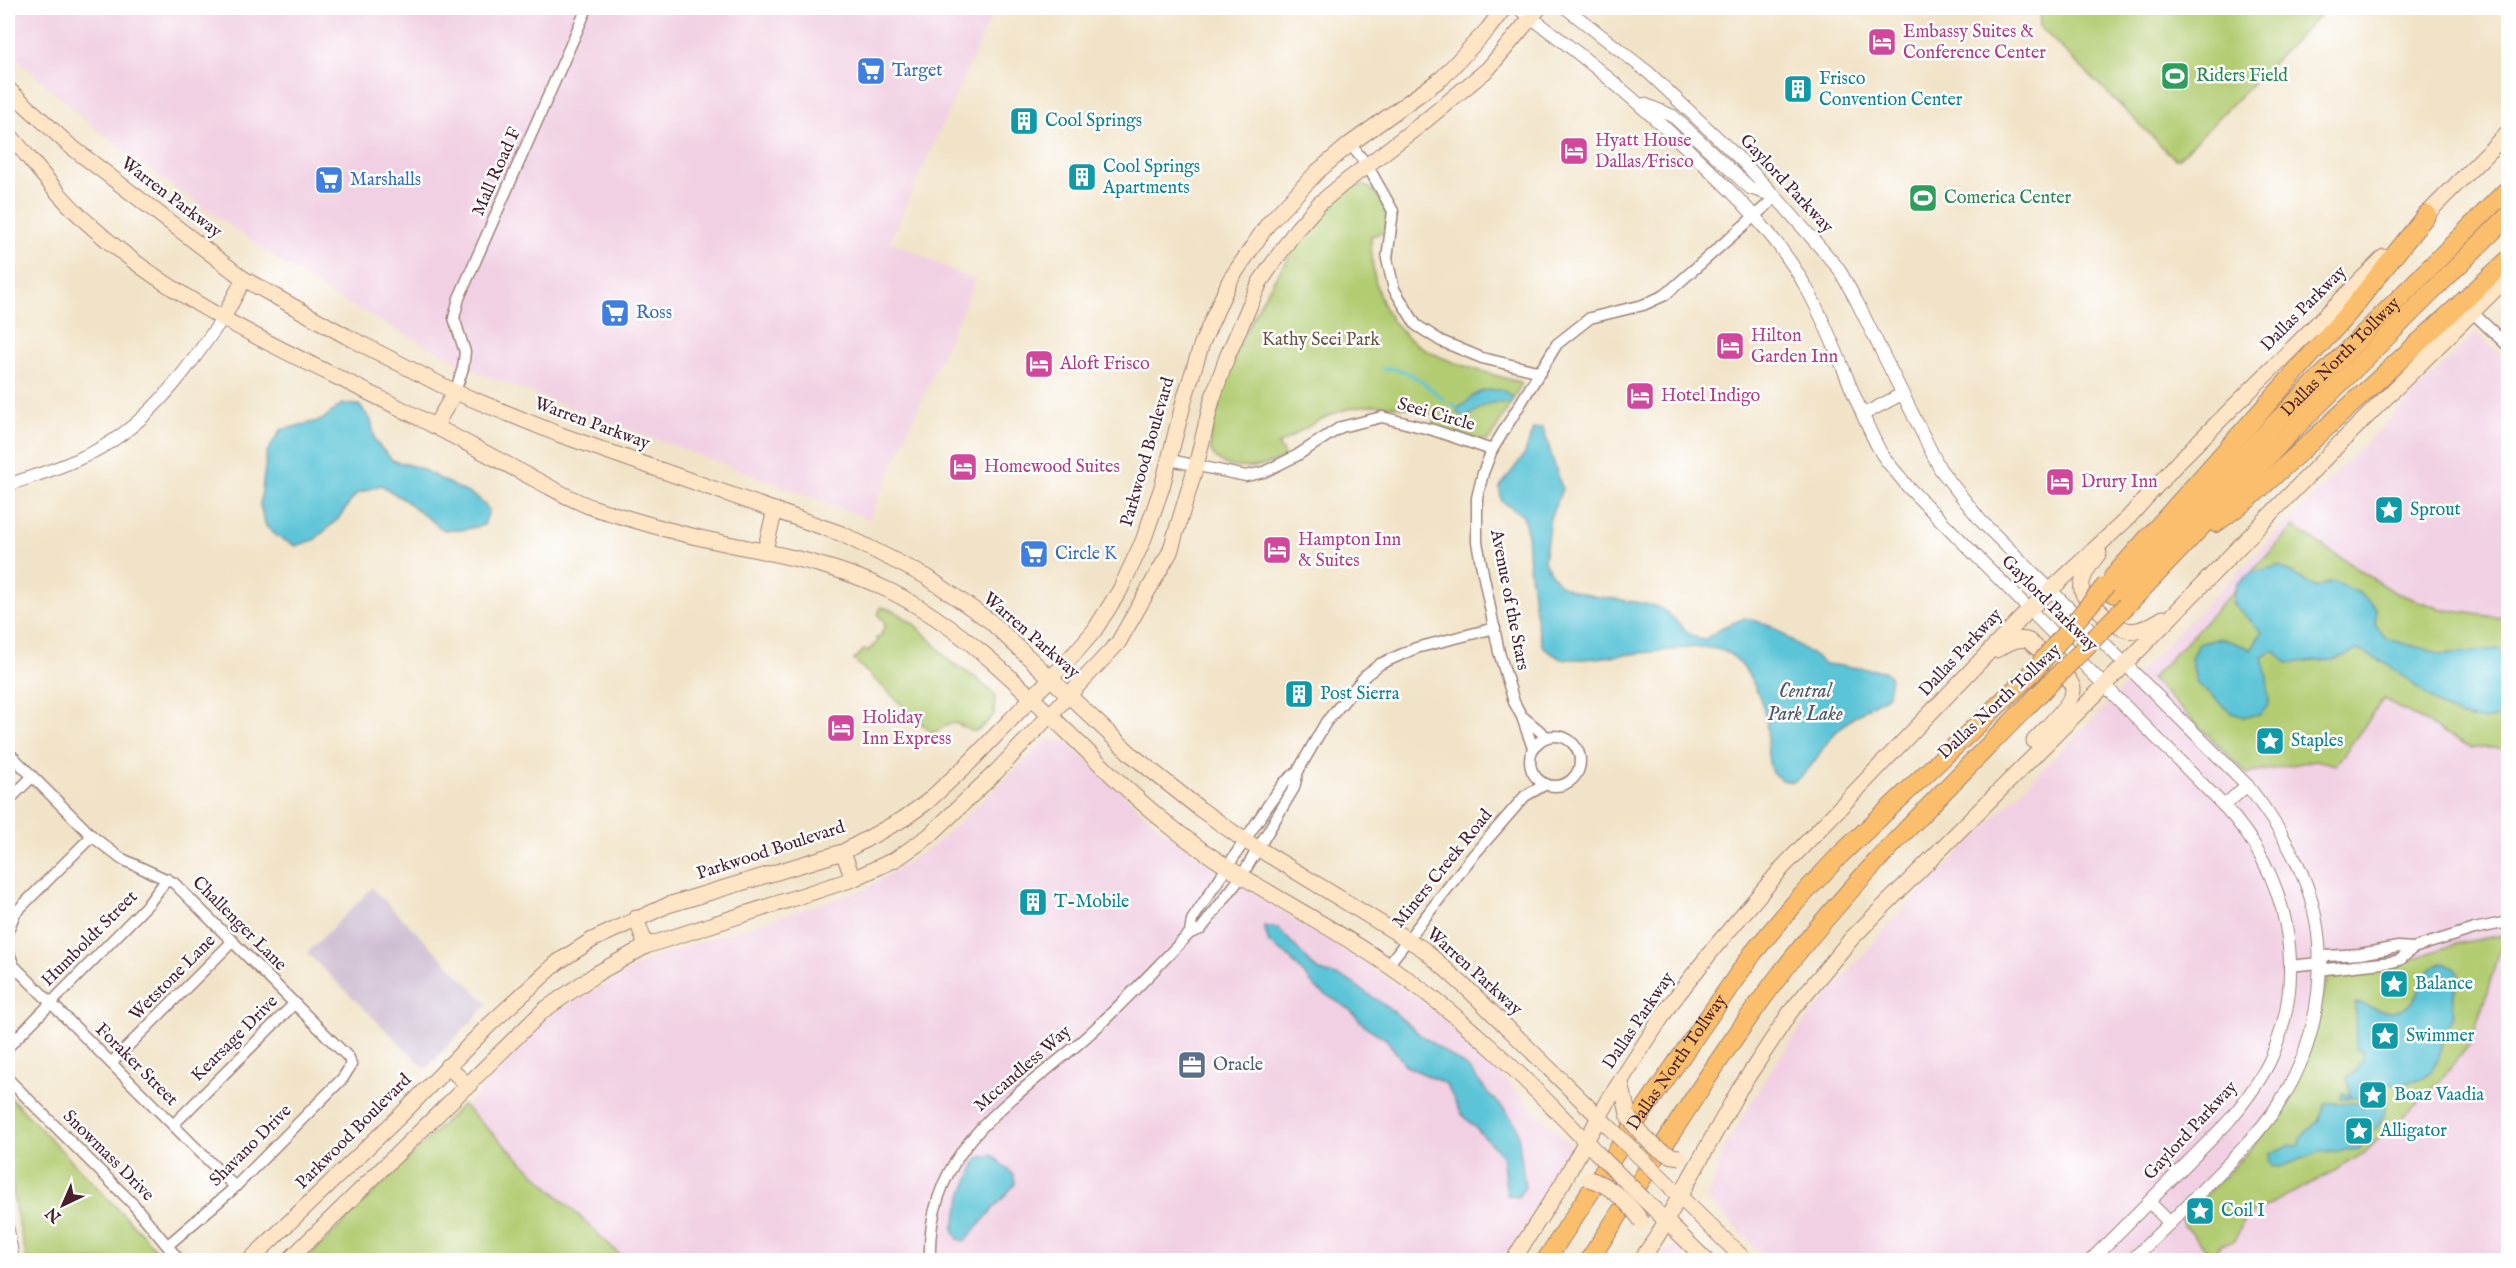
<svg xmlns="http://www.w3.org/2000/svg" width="2516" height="1268" font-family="'IM FELL English',serif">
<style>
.built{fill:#f1d0e3}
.industrial{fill:#cebed1}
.green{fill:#b2cc72;stroke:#7e764e;stroke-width:1.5}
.water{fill:#5bc4d7;stroke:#527281;stroke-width:1.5}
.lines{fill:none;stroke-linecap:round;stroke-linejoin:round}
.stream{stroke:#5bc4d7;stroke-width:3}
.minor-casing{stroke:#9e8179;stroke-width:13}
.tertiary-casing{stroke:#9e8179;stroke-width:14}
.secondary-casing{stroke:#9e8179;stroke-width:17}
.motorway-casing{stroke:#9e8179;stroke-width:20}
.minor{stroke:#fff;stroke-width:10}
.tertiary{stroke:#fff;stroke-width:12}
.secondary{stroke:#fde5c5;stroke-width:15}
.motorway{stroke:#fabe6d;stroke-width:18}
.secondary-bridge-casing{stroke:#9e8179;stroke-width:17;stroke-linecap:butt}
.motorway-bridge-casing{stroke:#9e8179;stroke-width:20;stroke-linecap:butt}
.secondary-bridge{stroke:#fde5c5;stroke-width:15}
.motorway-bridge{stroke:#fabe6d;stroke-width:18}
.labels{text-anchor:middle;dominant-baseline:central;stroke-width:5;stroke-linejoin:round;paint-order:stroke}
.hotel-label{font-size:18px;fill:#b23c85;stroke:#fff;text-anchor:start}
.shop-label{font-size:18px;fill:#366cbe;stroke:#fff;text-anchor:start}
.leisure-label{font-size:18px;fill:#27864d;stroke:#fff;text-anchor:start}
.culture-label{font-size:18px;fill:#0d838f;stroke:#fff;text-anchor:start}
.street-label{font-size:18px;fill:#4a1f2b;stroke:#fff}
.park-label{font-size:18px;fill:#695340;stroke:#fff}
.service-label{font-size:18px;fill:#4e5e75;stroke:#fff;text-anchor:start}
.water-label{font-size:20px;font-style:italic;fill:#505967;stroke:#fff}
</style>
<rect width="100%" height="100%" fill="#fff"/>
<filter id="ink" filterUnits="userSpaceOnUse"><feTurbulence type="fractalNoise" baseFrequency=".0167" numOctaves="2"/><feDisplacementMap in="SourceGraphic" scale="12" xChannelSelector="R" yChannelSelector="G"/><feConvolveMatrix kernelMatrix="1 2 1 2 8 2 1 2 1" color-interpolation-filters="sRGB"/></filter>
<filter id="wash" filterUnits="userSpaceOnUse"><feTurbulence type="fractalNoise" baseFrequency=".008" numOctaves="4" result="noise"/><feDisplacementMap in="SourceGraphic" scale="24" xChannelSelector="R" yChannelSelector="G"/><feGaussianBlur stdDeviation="1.35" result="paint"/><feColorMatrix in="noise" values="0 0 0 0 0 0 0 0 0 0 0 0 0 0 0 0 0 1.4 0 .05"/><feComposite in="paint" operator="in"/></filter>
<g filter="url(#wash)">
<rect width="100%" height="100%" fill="#f1e3c7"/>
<g class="built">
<path d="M8 8H995L890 241 975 281 869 519 481 374 325 292 157 175 90 124 8 51Z"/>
<path d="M2476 332 2508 363V1260H1768L1707 1199 1725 1147 1767 1076 1804 1023 1895 918Z"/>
<path d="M1047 740 1067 742 1160 828 1204 861 1431 1006 1573 1148 1523 1230 1500 1260H625L465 1107 549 1015 654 957 864 890 936 844Z"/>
<path d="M1675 1246 1686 1250 1696 1260H1660L1666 1251Z"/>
</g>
<path class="industrial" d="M372 888 488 1004 426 1069 307 953Z"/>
<g class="green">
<path d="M2039 8H2327L2178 159H2175L2040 27Z"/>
<path d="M1363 185C1382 191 1389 213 1385 232L1371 236C1371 347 1432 357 1522 383L1491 438 1485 441 1432 427 1437 416C1428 414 1419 410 1409 408 1350 398 1326 415 1278 445L1285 457C1270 465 1253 469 1236 467 1223 465 1213 460 1210 446 1209 436 1214 424 1216 414 1236 338 1271 273 1324 214 1335 202 1345 186 1363 185Z"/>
<path d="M2294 527 2393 592 2441 609 2508 619V748H2472L2384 699 2336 765 2316 760 2247 774 2151 679Z"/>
<path d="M881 607 895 611 915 625 932 641 949 661 976 678 995 695 994 715C989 719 982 729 975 731 968 733 961 720 948 724 941 727 939 733 931 732L854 660 865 649 868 651 878 641 876 638 880 637 885 626 884 621 878 615Z"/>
<path d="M2508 934V948L2500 950 2471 1043 2439 1082 2363 1154 2333 1172 2245 1217 2235 1241 2221 1245 2211 1254 2184 1226 2182 1219 2248 1152 2277 1117 2316 1030 2327 977 2337 973 2386 968 2455 944Z"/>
<path d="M8 1095 144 1236 163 1260H27L15 1207 8 1157Z"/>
<path d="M462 1105 465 1107 625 1260H306Z"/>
</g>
<g class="water">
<path d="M1490 390H1502L1514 398 1510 404C1487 399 1485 406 1467 417L1458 414 1457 408C1471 403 1469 392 1490 390Z"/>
<path d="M342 404 359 405 371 420 375 441 392 460 419 468 478 498 489 510 484 525 462 530H444L403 499 381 485 356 494 338 519 314 540 296 546 278 537 266 526 260 505 267 452 281 430 322 420Z"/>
<path d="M1543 428 1562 489 1550 518 1544 561C1548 568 1553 578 1560 584 1580 600 1631 597 1659 608 1677 616 1684 637 1704 640L1723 627 1745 618 1770 625 1825 664 1884 671 1891 678 1888 695C1869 706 1851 717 1835 733 1820 748 1813 771 1793 782L1782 780 1772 773C1766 757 1768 743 1767 726 1765 704 1748 664 1728 653 1718 648 1708 647 1696 647L1586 659H1561L1548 651 1542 645 1537 625 1529 565 1527 532 1523 516 1501 500 1500 487 1525 454 1533 429Z"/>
<path d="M2279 566 2317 588 2332 581 2359 593 2377 609 2375 625 2387 639 2443 654 2498 649 2508 654V715C2455 733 2432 696 2394 669 2382 661 2370 655 2357 650L2334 660 2287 663 2274 650 2262 657 2267 677 2269 702 2260 715 2244 717 2232 713 2196 682 2191 657 2199 644 2221 638 2251 649 2262 632 2232 603 2237 584 2252 572Z"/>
<path d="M1264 926 1278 928 1317 970 1346 979 1393 1011 1418 1033 1469 1069 1487 1092 1505 1110 1517 1127 1525 1187 1518 1197 1507 1195 1502 1155 1461 1113 1446 1084 1406 1066 1386 1039 1365 1026 1348 1008 1318 990 1287 955 1269 943Z"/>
<path d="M2444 963 2456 969C2463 982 2453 988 2453 1000 2452 1006 2455 1012 2453 1018 2451 1024 2445 1028 2444 1035 2439 1073 2425 1085 2387 1084L2386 1088 2374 1086 2368 1090 2370 1098H2341L2342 1093 2351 1096 2347 1077 2357 1071 2358 1064 2362 1063V1050H2356L2355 1003C2368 1004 2379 1013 2392 1011 2428 1009 2415 967 2444 963Z"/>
<path d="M2326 1103H2386C2385 1123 2371 1133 2359 1149L2320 1152 2280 1167 2272 1166 2269 1162 2270 1154 2289 1145 2294 1146 2299 1145 2302 1136 2318 1121Z"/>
<path d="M992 1155 1014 1175 1015 1184 965 1241 958 1239 953 1230 963 1193 978 1158Z"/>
</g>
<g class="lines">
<g class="stream">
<path d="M1383 369C1408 365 1426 386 1444 400"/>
<path d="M1452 403 1457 408"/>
</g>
</g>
</g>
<g filter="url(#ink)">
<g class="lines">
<g class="minor-casing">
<g id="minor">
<path d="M1350 144 1367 165 1393 211 1387 259 1394 289 1416 325 1441 341 1482 358 1541 372"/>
<path d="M2473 313 2508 346"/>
<path d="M455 392 463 368 465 352 454 318 459 298 587 8"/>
<path d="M1170 460 1246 476 1264 472 1296 456 1341 427 1382 417 1433 430 1492 450"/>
<path d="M1523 717 1547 737"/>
<circle cx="1555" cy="761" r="25"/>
<path d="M1533 748 1522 717 1514 702 1499 652 1481 563 1477 542V498L1483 473 1492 450 1557 344 1590 318 1643 305 1665 295 1776 197"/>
<path d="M8 752 92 836 120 858 174 883 349 1058 351 1065 343 1078 232 1190 168 1245"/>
<path d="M8 801 32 777"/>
<path d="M8 930 15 913 92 836"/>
<path d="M1190 933 1192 920 1267 807 1284 783 1298 771 1326 722 1366 675 1380 664 1416 648 1495 628"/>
<path d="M8 951 14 966 235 1187"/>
<path d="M2319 963 2326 969 2392 962 2400 960 2413 948"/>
<path d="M1388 965 1471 858 1525 796 1546 784"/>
<path d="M2289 966 2319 963 2327 956 2360 954 2398 947 2413 948 2474 929 2508 922"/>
<path d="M8 1047 149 903 167 879"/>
<path d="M111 1063 233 941"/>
<path d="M8 1079 133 1204 179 1260"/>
<path d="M173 1125 295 1003"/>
<path d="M930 1260C926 1152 1005 1106 1077 1045 1117 1011 1153 970 1190 933L1201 929 1241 877 1294 788 1298 771"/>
</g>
</g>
<g class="tertiary-casing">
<g id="tertiary">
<path d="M1518 8C1581 53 1640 103 1696 157 1738 197 1779 238 1807 289 1836 341 1852 399 1880 451 1887 463 1899 475 1908 487L2224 806C2287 873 2309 969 2272 1056 2261 1081 2244 1103 2226 1124L2091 1260"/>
<path d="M1566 8 1649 73 1741 160 1776 197 1839 269 1857 302 1940 469 1981 521 2247 785C2269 813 2288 841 2302 874 2333 946 2322 1040 2278 1105 2260 1132 2238 1154 2215 1177 2188 1205 2160 1233 2132 1260"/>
<path d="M1644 104 1673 116 1750 188 1775 196"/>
<path d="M1864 414 1902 394"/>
<path d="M8 485C33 476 61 468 85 456 148 427 184 373 223 318"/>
<path d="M2224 806 2247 785"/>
<path d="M2149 1202 2170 1223"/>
<path d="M8 1230 13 1260"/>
</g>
</g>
<g class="secondary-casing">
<g id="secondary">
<path d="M8 89 69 145 244 279 346 336 455 392 558 434 842 534 927 577 990 621 1132 755 1200 809 1244 840 1423 949 1472 993 1610 1128"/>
<path d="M8 133C35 164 60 199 91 226 187 313 310 361 423 420 462 441 502 462 542 483 559 492 576 502 594 508 630 519 668 531 705 539 768 553 832 562 890 591 1000 646 1075 751 1170 826 1238 881 1317 916 1389 966 1466 1018 1532 1085 1596 1152"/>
<path d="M2420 221 2508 132"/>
<path d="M223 318 244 279"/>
<path d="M435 426 455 392"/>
<path d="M765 550 775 510"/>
<path d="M2099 553C2091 563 2079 579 2082 591 2084 599 2092 604 2098 609 2124 634 2131 638 2163 618"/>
<path d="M1996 650C2006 645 2018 636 2029 641 2040 651 2071 675 2073 689 2074 702 2043 731 2034 741"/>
<path d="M843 852 853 879"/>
<path d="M636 918 646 946"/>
<path d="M447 1066 469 1086"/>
<path d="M1621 1083 1629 1118"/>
<path d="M1672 1189 1745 1260"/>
<path d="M1659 1214 1706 1260"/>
<path d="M250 1260 401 1115 488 1026 558 962 592 940 668 905 843 852 903 819 927 802 970 762 1075 653 1094 631 1120 590 1143 541 1162 487 1185 397 1202 343 1230 280 1268 224 1317 172 1350 144 1442 78 1488 29 1504 8"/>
<path d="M289 1260 544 1010 596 974 646 946 853 879 896 859 929 836 998 770 1118 643 1170 552 1196 466 1212 400 1227 357 1260 282 1296 230 1319 204 1344 183 1420 125 1488 69 1539 8"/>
<path d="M1513 1260 1562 1184 1611 1096 1669 1006 1714 948 1782 868 2030 609 2128 518 2179 461 2384 257"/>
<path d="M1641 1260 1658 1235 1739 1090 1791 1011 1852 938 2105 685 2333 450 2508 277"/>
</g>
</g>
<g class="motorway-casing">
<g id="motorway">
<path d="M2216 523 2251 497 2508 260"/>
<path d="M2113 577 2350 311 2427 214"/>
<path id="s1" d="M2114 594 2279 419 2508 189"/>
<path d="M2126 606 2293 430 2508 216"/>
<path id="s2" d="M1546 1260 1639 1117 1753 953 1795 903 1839 856 2032 673"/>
<path d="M1589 1260C1652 1166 1710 1067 1779 976 1857 874 1952 784 2041 692"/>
</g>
</g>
<use href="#minor" class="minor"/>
<use href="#tertiary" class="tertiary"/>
<use href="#secondary" class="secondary"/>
<use href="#motorway" class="motorway"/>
<g class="secondary-bridge-casing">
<g id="secondary-bridge">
<path d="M1629 1118C1641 1134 1658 1156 1680 1157"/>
<path d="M1610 1128 1671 1187"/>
<path d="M1596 1152 1656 1211"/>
<path d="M1589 1179C1609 1184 1631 1205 1642 1222"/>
</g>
</g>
<g class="motorway-bridge-casing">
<g id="motorway-bridge">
<path d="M2032 673 2106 585"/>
<path d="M2041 692 2126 606"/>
</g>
</g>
<use href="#secondary-bridge" class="secondary-bridge"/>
<use href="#motorway-bridge" class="motorway-bridge"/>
</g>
</g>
<defs>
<g id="hotel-square" transform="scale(1.5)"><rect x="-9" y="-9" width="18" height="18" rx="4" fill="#d1479c" stroke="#fff"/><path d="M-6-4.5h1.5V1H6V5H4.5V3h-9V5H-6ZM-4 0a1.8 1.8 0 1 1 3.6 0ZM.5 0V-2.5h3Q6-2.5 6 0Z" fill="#fff"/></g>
<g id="supermarket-square" transform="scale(1.5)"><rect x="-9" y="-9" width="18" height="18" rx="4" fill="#3f7fe0" stroke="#fff"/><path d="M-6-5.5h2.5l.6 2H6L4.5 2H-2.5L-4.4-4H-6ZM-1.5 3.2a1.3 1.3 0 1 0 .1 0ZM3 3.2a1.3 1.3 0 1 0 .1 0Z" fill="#fff"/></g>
<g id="stadium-square" transform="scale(1.5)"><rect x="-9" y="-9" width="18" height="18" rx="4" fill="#2e9e5b" stroke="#fff"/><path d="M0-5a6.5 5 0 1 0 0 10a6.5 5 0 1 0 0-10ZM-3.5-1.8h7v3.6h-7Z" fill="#fff"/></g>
<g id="building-square" transform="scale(1.5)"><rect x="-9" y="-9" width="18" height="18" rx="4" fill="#0f9aa8" stroke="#fff"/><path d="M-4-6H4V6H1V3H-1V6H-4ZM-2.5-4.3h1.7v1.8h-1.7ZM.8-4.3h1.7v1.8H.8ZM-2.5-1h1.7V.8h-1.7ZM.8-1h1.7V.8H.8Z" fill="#fff"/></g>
<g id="sight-square" transform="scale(1.5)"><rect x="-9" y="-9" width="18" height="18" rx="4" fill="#0f9aa8" stroke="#fff"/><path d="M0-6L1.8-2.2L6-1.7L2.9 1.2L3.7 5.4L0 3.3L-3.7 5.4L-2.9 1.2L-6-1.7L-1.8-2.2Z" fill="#fff"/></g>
<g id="office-square" transform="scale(1.5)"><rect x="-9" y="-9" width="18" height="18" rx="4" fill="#5c6f8a" stroke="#fff"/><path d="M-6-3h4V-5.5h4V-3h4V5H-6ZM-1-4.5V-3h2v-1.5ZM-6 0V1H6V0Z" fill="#fff"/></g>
</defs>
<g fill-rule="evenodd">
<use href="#hotel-square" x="1882" y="42"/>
<use href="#supermarket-square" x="871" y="71"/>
<use href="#stadium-square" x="2175" y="76"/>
<use href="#building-square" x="1798" y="89"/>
<use href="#building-square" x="1024" y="121"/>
<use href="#hotel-square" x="1574" y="151"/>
<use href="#building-square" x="1082" y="177"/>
<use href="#supermarket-square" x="329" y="180"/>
<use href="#stadium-square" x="1923" y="198"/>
<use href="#supermarket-square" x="615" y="313"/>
<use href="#hotel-square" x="1730" y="346"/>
<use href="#hotel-square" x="1039" y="364"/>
<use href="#hotel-square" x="1640" y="396"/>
<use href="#hotel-square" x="963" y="467"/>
<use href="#hotel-square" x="2060" y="482"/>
<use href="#sight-square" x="2389" y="510"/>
<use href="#hotel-square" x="1277" y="550"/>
<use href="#supermarket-square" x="1034" y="554"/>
<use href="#building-square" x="1299" y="694"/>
<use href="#hotel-square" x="841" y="728"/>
<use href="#sight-square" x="2270" y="741"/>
<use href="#building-square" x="1033" y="902"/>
<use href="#sight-square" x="2394" y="984"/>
<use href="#sight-square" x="2385" y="1036"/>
<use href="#office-square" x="1192" y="1065"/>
<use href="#sight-square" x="2373" y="1095"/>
<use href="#sight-square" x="2359" y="1131"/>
<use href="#sight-square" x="2200" y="1211"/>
</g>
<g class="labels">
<g class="hotel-label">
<text x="1903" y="32">Embassy Suites &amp;<tspan x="1903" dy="21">Conference Center</tspan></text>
<text x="1595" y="141">Hyatt House<tspan x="1595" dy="21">Dallas/Frisco</tspan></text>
<text x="1751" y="336">Hilton<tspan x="1751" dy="21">Garden Inn</tspan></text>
<text x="1060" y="364">Aloft Frisco</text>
<text x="1661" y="396">Hotel Indigo</text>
<text x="984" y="467">Homewood Suites</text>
<text x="2081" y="482">Drury Inn</text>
<text x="1298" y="540">Hampton Inn<tspan x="1298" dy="21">&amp; Suites</tspan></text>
<text x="862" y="718">Holiday<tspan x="862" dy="21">Inn Express</tspan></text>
</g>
<g class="shop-label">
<text x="892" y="71">Target</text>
<text x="350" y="180">Marshalls</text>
<text x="636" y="313">Ross</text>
<text x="1055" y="554">Circle K</text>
</g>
<g class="leisure-label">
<text x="2196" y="76">Riders Field</text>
<text x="1944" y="198">Comerica Center</text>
</g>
<g class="culture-label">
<text x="1819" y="79">Frisco<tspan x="1819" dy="21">Convention Center</tspan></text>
<text x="1045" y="121">Cool Springs</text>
<text x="1103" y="167">Cool Springs<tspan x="1103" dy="21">Apartments</tspan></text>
<text x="2410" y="510">Sprout</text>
<text x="1320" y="694">Post Sierra</text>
<text x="2291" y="741">Staples</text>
<text x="1054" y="902">T-Mobile</text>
<text x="2415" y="984">Balance</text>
<text x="2406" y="1036">Swimmer</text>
<text x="2394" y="1095">Boaz Vaadia</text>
<text x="2380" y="1131">Alligator</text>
<text x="2221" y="1211">Coil I</text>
</g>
<g class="street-label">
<text transform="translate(497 172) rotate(-66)">Mall Road F</text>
<text transform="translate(1786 184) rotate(47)">Gaylord Parkway</text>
<text transform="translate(171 198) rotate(37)">Warren Parkway</text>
<text transform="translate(2304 309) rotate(-45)">Dallas Parkway</text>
<text stroke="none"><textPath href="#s1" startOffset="328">Dallas North Tollway</textPath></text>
<text transform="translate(1436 415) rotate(16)">Seei Circle</text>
<text transform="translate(592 424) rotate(20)">Warren Parkway</text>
<text transform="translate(1148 452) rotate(-74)">Parkwood Boulevard</text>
<text transform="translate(1509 600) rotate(79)">Avenue of the Stars</text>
<text transform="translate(2049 604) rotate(45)">Gaylord Parkway</text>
<text transform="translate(1031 636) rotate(41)">Warren Parkway</text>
<text transform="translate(1961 653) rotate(-47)">Dallas Parkway</text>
<text transform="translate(2000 702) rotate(-43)">Dallas North Tollway</text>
<text transform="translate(771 851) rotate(-18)">Parkwood Boulevard</text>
<text transform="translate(1443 869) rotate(-51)">Miners Creek Road</text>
<text transform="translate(239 924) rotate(45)">Challenger Lane</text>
<text transform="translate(90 939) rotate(-45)">Humboldt Street</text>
<text transform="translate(1474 972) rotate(42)">Warren Parkway</text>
<text transform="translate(173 978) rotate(-45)">Wetstone Lane</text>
<text transform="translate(1639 1021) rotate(-56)">Dallas Parkway</text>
<text transform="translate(235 1039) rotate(-45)">Kearsage Drive</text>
<text stroke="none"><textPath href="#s2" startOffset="237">Dallas North Tollway</textPath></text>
<text transform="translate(136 1065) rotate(45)">Foraker Street</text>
<text transform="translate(1023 1069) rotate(-41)">Mccandless Way</text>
<text transform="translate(2191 1131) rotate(-47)">Gaylord Parkway</text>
<text transform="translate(354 1132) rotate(-45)">Parkwood Boulevard</text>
<text transform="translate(251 1146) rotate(-45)">Shavano Drive</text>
<text transform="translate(108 1156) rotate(45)">Snowmass Drive</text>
</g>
<g class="park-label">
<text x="1321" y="340">Kathy Seei Park</text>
</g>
<g class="service-label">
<text x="1213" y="1065">Oracle</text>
</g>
<g class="water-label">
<text x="1805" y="691">Central<tspan x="1805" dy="23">Park Lake</tspan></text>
</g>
</g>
<rect width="2516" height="1268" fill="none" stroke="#fff" stroke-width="30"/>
<g transform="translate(63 1205) rotate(224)" stroke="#ffffff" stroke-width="4.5" paint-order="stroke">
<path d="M0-4.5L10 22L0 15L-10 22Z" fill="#4a1f2b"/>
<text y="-9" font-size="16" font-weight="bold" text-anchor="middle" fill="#4a1f2b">N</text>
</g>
</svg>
